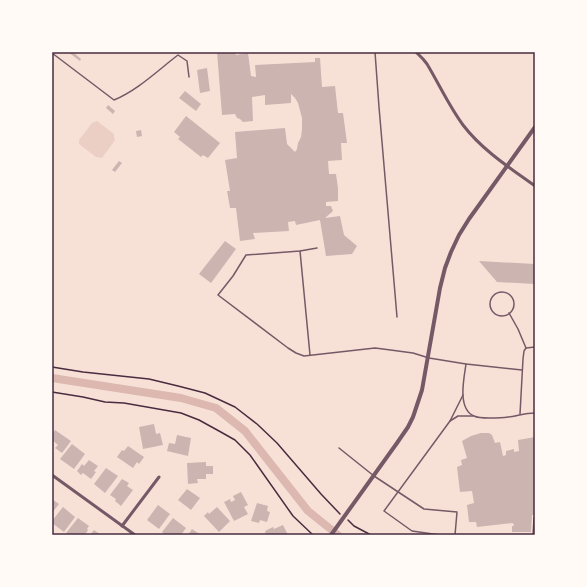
<svg xmlns="http://www.w3.org/2000/svg" width="587" height="587" font-family="'Titillium Web',sans-serif">
<style>
.green{fill:#ebcfc5}
.lines{fill:none;stroke-linecap:round;stroke-linejoin:round}
.canal{stroke:#dcb8b0;stroke-width:8}
.building{fill:#ccb4b1}
.path{stroke:#4a2c40;stroke-width:1.5}
.service{stroke:#755966;stroke-width:1.5}
.minor{stroke:#755966;stroke-width:3}
.tertiary{stroke:#755966;stroke-width:4}
.neatline{fill:none;stroke:#4a2c40;stroke-width:1.5}
</style>
<rect width="100%" height="100%" fill="#f7e1d7"/>
<path class="green" d="M97 121 114 134V137L115 140 102 158 96 157 79 144V140L92 123Z"/>
<g class="lines">
<path class="canal" d="M52 378 181 398 216 408 245 431 308 511 338 535"/>
</g>
<g class="building">
<path d="M68 52H73L81 59 80 61Z"/>
<path d="M217 52H235L236 55 248 53 251 76 256 77 255 65 315 62V58H320L322 87 335 86 338 113H343L347 143H341L342 160 328 161 329 174H336L338 188V201L326 202V206H331L333 211 325 218 340 216 344 235 357 246 352 254 326 256 320 220 296 225 295 221 288 222 289 231 253 233 255 239 240 241 236 208H230L227 191H230L225 160 237 158 235 132 285 128 287 144 295 152 297 149 298 143 301 137 302 129V118L298 103 295 98 291 94V103L265 105V95L252 97 253 121 243 122 240 119 237 118 235 114 222 115Z"/>
<path d="M207 68 210 91 200 93 197 70Z"/>
<path d="M185 91 201 104 196 111 179 98Z"/>
<path d="M108 105 115 111 113 114 106 108Z"/>
<path d="M186 116 220 143 208 158 203 155 201 157 178 139 180 137 174 132Z"/>
<path d="M141 130 142 136 137 137 136 131Z"/>
<path d="M119 161 122 163 115 172 112 170Z"/>
<path d="M225 241 236 249 211 283 199 274Z"/>
<path d="M479 261 535 264V284L497 282Z"/>
<path d="M154 424 156 434 160 433 163 445 143 449 139 427Z"/>
<path d="M55 430 71 441 62 453 55 448 58 445 52 440V434Z"/>
<path d="M481 433H489L492 435 495 443 500 442 503 456 506 455V451L514 449V452L519 451 518 440 535 437V515H532L531 532H512V526H514L513 523 477 527 476 522H469L467 505 474 503 472 491 460 492 457 467 462 465 461 460 467 458 462 441 471 436Z"/>
<path d="M177 435 191 438 188 456 167 451 169 443 175 444Z"/>
<path d="M72 444 85 454 74 469 60 459Z"/>
<path d="M128 446 144 457 139 464 137 462 133 468 117 457 122 450 124 451Z"/>
<path d="M89 460 98 466 94 471 96 472 91 479 83 473 81 475 77 471 82 464 84 466Z"/>
<path d="M206 462V466H213V474H206V479H197L198 483 188 484 187 463Z"/>
<path d="M106 468 118 476 105 493 94 484Z"/>
<path d="M122 479 129 483 127 486 133 490 121 506 115 501 116 499 110 495Z"/>
<path d="M187 489 200 498 191 510 178 500Z"/>
<path d="M241 492 248 505 244 507 248 514 234 521 224 502 230 499 231 502 235 500 233 496Z"/>
<path d="M52 499 59 504 52 513Z"/>
<path d="M257 503 268 506 267 511 270 512 267 522 260 520 259 523 251 521Z"/>
<path d="M158 505 170 514 159 529 147 520Z"/>
<path d="M63 507 75 517 64 532 52 523V521Z"/>
<path d="M217 507 230 521 219 532 204 516 208 512 209 514Z"/>
<path d="M78 518 89 526 87 529 88 530 85 535H69L66 533Z"/>
<path d="M173 518 186 528 181 535H165L162 532Z"/>
<path d="M283 525 288 535H266L265 531 273 527 274 529Z"/>
<path d="M192 529 201 535H188Z"/>
<path d="M94 530 101 535H90Z"/>
</g>
<g class="lines">
<g class="path">
<path d="M52 367 83 372 149 379 178 386 205 393 235 407 257 424 277 443 321 494 340 514"/>
<path d="M52 392 83 397 105 402 124 403 181 413 199 420 219 431 235 440 250 455 293 516 313 535"/>
<path d="M348 520 354 526 371 535"/>
</g>
<g class="service">
<path d="M375 52 379 107 397 317"/>
<path d="M52 53 114 100C138 90 157 71 178 55L187 61 189 77"/>
<path d="M317 248 300 251 246 255 233 276 218 295 288 348 296 353 304 356 375 348 383 349 413 353 429 358 466 364 522 370"/>
<path d="M300 251 310 355"/>
<circle cx="502" cy="304" r="12"/>
<path d="M509 313 518 329 526 348"/>
<path d="M466 364C464 378 457 409 474 416 478 418 484 418 489 418 495 418 502 418 508 417 517 416 525 413 535 413"/>
<path d="M520 414 523 359 524 351 526 348 535 347"/>
<path d="M450 421 458 416H473"/>
<path d="M339 448 374 476 424 509 457 512 455 535"/>
<path d="M440 535 412 531 384 511 450 421 463 395"/>
<path d="M533 535 534 518"/>
</g>
<g class="minor">
<path d="M416 52 423 59 427 64C439 84 449 106 463 125 482 150 510 168 535 186"/>
<path d="M52 475 135 535"/>
<path d="M122 526 159 477"/>
</g>
<path class="tertiary" d="M331 535 397 443 408 427 413 417 422 390 440 288 445 268 451 252 459 235 469 219 535 127"/>
</g>
<rect width="587" height="587" fill="none" stroke="#fffaf5" stroke-width="106"/>
<rect x="53" y="53" width="481" height="481" class="neatline"/>
</svg>
